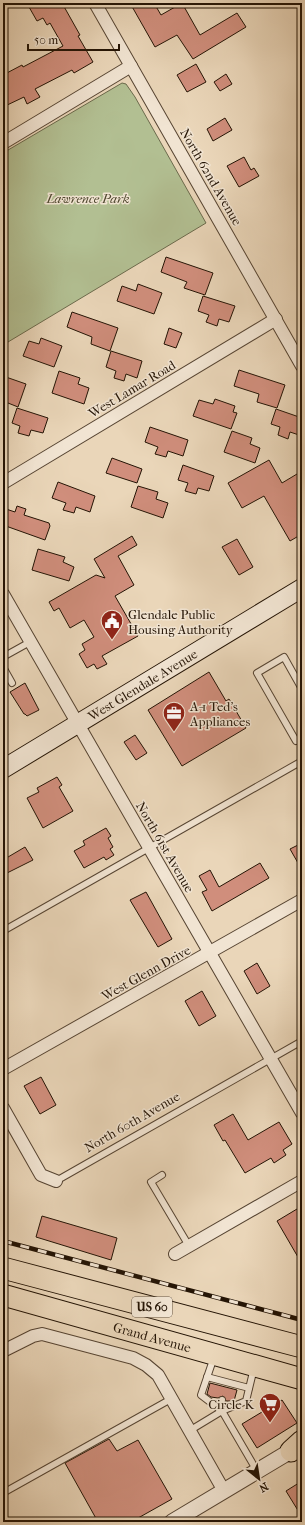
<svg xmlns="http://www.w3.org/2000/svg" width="305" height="1525" font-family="'IM FELL French Canon',serif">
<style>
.green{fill:#b2bf92;stroke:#6b6a4c}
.building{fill:#d08e7c;stroke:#241405}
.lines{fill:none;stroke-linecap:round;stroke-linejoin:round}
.service-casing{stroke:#564432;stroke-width:8}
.minor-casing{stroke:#564432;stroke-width:14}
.tertiary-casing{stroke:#564432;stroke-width:17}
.secondary-casing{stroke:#241405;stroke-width:20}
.trunk-casing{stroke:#241405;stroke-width:23}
.service{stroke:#f1e4d2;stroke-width:6}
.minor{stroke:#f1e4d2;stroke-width:12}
.tertiary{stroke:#f1e4d2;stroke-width:15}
.secondary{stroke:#f1e4d2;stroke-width:18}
.trunk{stroke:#ead6b9;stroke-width:21}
.rail-casing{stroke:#241405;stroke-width:4.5}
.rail{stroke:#f1e4d2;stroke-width:3;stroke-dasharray:9;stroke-linecap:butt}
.labels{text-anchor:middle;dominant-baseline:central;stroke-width:3;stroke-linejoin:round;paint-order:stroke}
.shield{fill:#f1e4d2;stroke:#625242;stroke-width:1}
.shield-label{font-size:12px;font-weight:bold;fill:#241405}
.street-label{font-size:13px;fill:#241405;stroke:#f1e4d2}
.park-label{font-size:13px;font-style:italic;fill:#4f472f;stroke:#f1e4d2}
.poi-label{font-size:13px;fill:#241405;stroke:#f1e4d2;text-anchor:start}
</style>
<rect width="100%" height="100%" fill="#ead6b9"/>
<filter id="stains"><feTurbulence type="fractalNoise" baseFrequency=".005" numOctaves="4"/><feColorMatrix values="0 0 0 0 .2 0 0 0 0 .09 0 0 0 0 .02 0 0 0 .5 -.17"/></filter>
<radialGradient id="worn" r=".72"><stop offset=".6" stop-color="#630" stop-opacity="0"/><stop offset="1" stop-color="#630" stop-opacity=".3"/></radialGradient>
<path class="green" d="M122 83 126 84 135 97 206 223 3 345V153Z"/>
<g class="building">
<path d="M36 3H62L80 35 78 36 93 62 74 73 72 70 35 89 40 97 27 104 24 97 3 107V75L22 65 23 67 63 46 50 23 47 25 43 18 37 21 29 7Z"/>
<path d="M130 3H154L161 15 182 3 200 35 237 13 246 27 193 59 177 35 155 47Z"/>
<path d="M196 64 206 82 187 92 177 75Z"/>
<path d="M226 74 232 84 220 91 214 82Z"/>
<path d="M225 118 232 130 213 141 207 129Z"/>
<path d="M244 157 251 170 254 168 259 176 239 187 227 166Z"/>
<path d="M166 257 213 273 205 295 184 288 187 282 161 272Z"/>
<path d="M138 284 162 293 154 314 117 301 122 286 136 291Z"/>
<path d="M203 296 235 306 229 322 219 319 217 326 206 322 209 315 198 311Z"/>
<path d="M72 312 118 328 110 351 91 344 92 337 67 327Z"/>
<path d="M169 328 182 333 176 348 164 344Z"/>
<path d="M41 338 62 346 54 367 23 356 29 341 39 344Z"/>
<path d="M111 351 142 361 137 378 126 374 124 381 114 378 116 371 106 367Z"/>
<path d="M239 370 285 385 277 408 257 402 259 394 234 386Z"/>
<path d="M59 371 80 378 78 384 89 388 84 404 52 393Z"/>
<path d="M3 376 26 384 18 407 3 401Z"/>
<path d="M215 399 235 406 233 412 237 413 231 429 193 416 199 400 213 404Z"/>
<path d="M17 408 48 418 43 433 31 430 29 436 18 433 20 426 12 423Z"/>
<path d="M276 409 302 418V436L290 432 288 439 278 435 280 427 271 424Z"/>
<path d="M150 427 188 440 183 456 168 451 166 457 155 454 158 447 145 442Z"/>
<path d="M232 431 252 438 250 444 260 448 255 463 224 452Z"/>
<path d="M112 458 142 469 137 483 106 473Z"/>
<path d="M269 460 282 483 302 471V534L290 541 264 496 242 508 228 483Z"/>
<path d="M183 465 214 476 209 491 198 488 196 494 185 491 188 483 178 480Z"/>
<path d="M58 482 95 496 90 512 76 507 74 513 63 510 66 503 52 498Z"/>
<path d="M138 486 158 492 156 499 168 503 163 518 131 507Z"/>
<path d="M17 506 26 509 24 515 49 523 50 526 45 540 3 525V508L15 512Z"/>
<path d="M132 536 137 545 118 556 134 585 115 596 138 636 102 656 107 664 97 669 94 664 87 668 79 654 85 650 82 644 94 637 84 620 70 628 59 608 54 611 49 602 96 575 105 578 94 559Z"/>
<path d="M237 539 253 567 239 575 222 547Z"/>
<path d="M38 549 65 557 63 562 74 567 69 581 32 570Z"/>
<path d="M209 672 226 701 229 699 246 728 182 766 148 710Z"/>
<path d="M25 683 39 710 27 716 25 714H24L10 692Z"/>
<path d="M135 735 147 753 136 760 124 742Z"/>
<path d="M57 777 62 785 59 787 73 811 43 828 27 798 39 792 37 788Z"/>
<path d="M106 828 111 836 108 838 113 847 110 849 114 855 106 860 104 857 84 868 74 851 85 845 83 841Z"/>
<path d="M302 843V870L290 849Z"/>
<path d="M25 847 33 860 3 875V860Z"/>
<path d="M260 863 269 878 212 911 202 892 207 890 199 876 210 870 219 887Z"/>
<path d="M146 892 172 939 158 947 130 900Z"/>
<path d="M257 963 270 986 257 994 244 971Z"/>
<path d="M202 991 216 1016 199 1026 185 1001Z"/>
<path d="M41 1077 56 1105 40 1114 24 1086Z"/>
<path d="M233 1114 248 1140 279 1122 292 1144 283 1150 286 1155 274 1163 271 1158 245 1173 225 1140 223 1141 214 1125Z"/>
<path d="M302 1206V1264L277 1221Z"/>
<path d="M42 1216 117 1238 111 1260 36 1237Z"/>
<path d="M210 1383 237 1390 234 1401H226L223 1396 218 1398 211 1397 207 1394Z"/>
<path d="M282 1400 297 1423 257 1448 242 1424Z"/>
<path d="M109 1439 117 1451 138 1440 172 1499 131 1522H98L65 1463Z"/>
<path d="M302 1481V1517L286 1491Z"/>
</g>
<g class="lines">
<g class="service-casing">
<g id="service">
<path d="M3 657 30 642"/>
<path d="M3 667 12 683"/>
<path d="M302 689 284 657 257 673 296 741 302 738"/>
<path d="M3 931 302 761"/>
<path d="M162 1175 151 1182 189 1246"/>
<path d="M56 1181 302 1041"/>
<path d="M214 1357 201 1395 222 1411 257 1471"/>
<path d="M207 1377 249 1388"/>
<path d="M220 1409 222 1400"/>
<path d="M189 1431 222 1411 246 1401 254 1368"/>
<path d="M3 1493 171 1399"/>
</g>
</g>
<g class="minor-casing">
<g id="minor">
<path d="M95 3 302 366"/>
<path d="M3 143 131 66"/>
<path d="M3 483 276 319"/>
<path d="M3 594 302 1113"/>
<path d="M3 1069 302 900"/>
<path d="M3 1108 41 1175 56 1181"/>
<path d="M175 1254 302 1181"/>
<path d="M3 1351 33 1336 42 1334 133 1358 146 1365 158 1375 224 1491"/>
</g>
</g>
<g class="tertiary-casing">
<path id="tertiary" d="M172 1522 299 1446"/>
</g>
<g class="secondary-casing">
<g id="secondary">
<path id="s1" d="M3 769 302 588"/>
</g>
</g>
<g class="trunk-casing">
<g id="trunk">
<path d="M3 1268 302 1347"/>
<path id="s2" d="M3 1295 302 1379"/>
<path d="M291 1451 302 1441"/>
</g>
</g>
<use href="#service" class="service"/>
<use href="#minor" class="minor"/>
<use href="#tertiary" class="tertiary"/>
<use href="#secondary" class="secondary"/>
<use href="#trunk" class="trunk"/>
<g class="rail-casing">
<path id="rail" d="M3 1241 302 1320"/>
</g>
<use href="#rail" class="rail"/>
</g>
<defs>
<g id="civic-pin" transform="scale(1.15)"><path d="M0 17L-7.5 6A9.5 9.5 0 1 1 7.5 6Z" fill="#8f2418" stroke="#f1e4d2"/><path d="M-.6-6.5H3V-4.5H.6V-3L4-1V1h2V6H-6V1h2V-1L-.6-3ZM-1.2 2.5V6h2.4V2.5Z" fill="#fff"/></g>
<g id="office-pin" transform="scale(1.15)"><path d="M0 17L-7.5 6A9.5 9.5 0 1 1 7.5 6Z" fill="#8f2418" stroke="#f1e4d2"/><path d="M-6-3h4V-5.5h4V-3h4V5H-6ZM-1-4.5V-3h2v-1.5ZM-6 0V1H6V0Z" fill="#fff"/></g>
<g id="supermarket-pin" transform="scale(1.15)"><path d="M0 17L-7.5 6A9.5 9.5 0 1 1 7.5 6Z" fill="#8f2418" stroke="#f1e4d2"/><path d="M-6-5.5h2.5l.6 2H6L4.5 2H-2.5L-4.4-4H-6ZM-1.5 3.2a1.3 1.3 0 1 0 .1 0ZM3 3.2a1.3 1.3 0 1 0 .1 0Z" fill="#fff"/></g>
</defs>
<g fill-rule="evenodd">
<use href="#civic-pin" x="112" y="621"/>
<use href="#office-pin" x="174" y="713"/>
<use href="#supermarket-pin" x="270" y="1404"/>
</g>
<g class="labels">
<rect class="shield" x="132" y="1297" width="40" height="20" rx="3"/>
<g class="shield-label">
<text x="152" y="1307">US 60</text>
</g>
<g class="street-label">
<text transform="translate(211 177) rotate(60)">North 62nd Avenue</text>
<text transform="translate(132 389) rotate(-31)">West Lamar Road</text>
<text stroke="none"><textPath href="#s1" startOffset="163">West Glendale Avenue</textPath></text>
<text transform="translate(165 847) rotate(60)">North 61st Avenue</text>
<text transform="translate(146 973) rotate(-29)">West Glenn Drive</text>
<text transform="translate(132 1122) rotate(-30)">North 60th Avenue</text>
<text stroke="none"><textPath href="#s2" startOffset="155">Grand Avenue</textPath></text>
</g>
<g class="park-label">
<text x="88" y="198">Lawrence Park</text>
</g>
<g class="poi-label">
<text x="128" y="614">Glendale Public<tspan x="128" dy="15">Housing Authority</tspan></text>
<text x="190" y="706">A-1 Ted's<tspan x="190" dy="15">Appliances</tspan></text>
<text x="254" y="1404" text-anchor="end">Circle K</text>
</g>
</g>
<rect width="305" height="1525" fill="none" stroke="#ead6b9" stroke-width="16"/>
<rect x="4" y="4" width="297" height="1517" fill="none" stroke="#241405" stroke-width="2"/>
<rect x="8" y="8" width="289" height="1509" fill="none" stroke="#241405"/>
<g transform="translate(259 1479) rotate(150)" stroke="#f1e4d2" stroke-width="3" paint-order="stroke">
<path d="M0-3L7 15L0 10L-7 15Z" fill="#241405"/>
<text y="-6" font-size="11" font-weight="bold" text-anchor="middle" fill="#241405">N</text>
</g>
<path d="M28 44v6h91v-6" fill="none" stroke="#241405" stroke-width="2"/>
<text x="34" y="44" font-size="12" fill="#241405" stroke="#f1e4d2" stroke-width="3" paint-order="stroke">50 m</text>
<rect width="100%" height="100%" filter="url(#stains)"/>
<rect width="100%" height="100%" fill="url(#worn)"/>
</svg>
